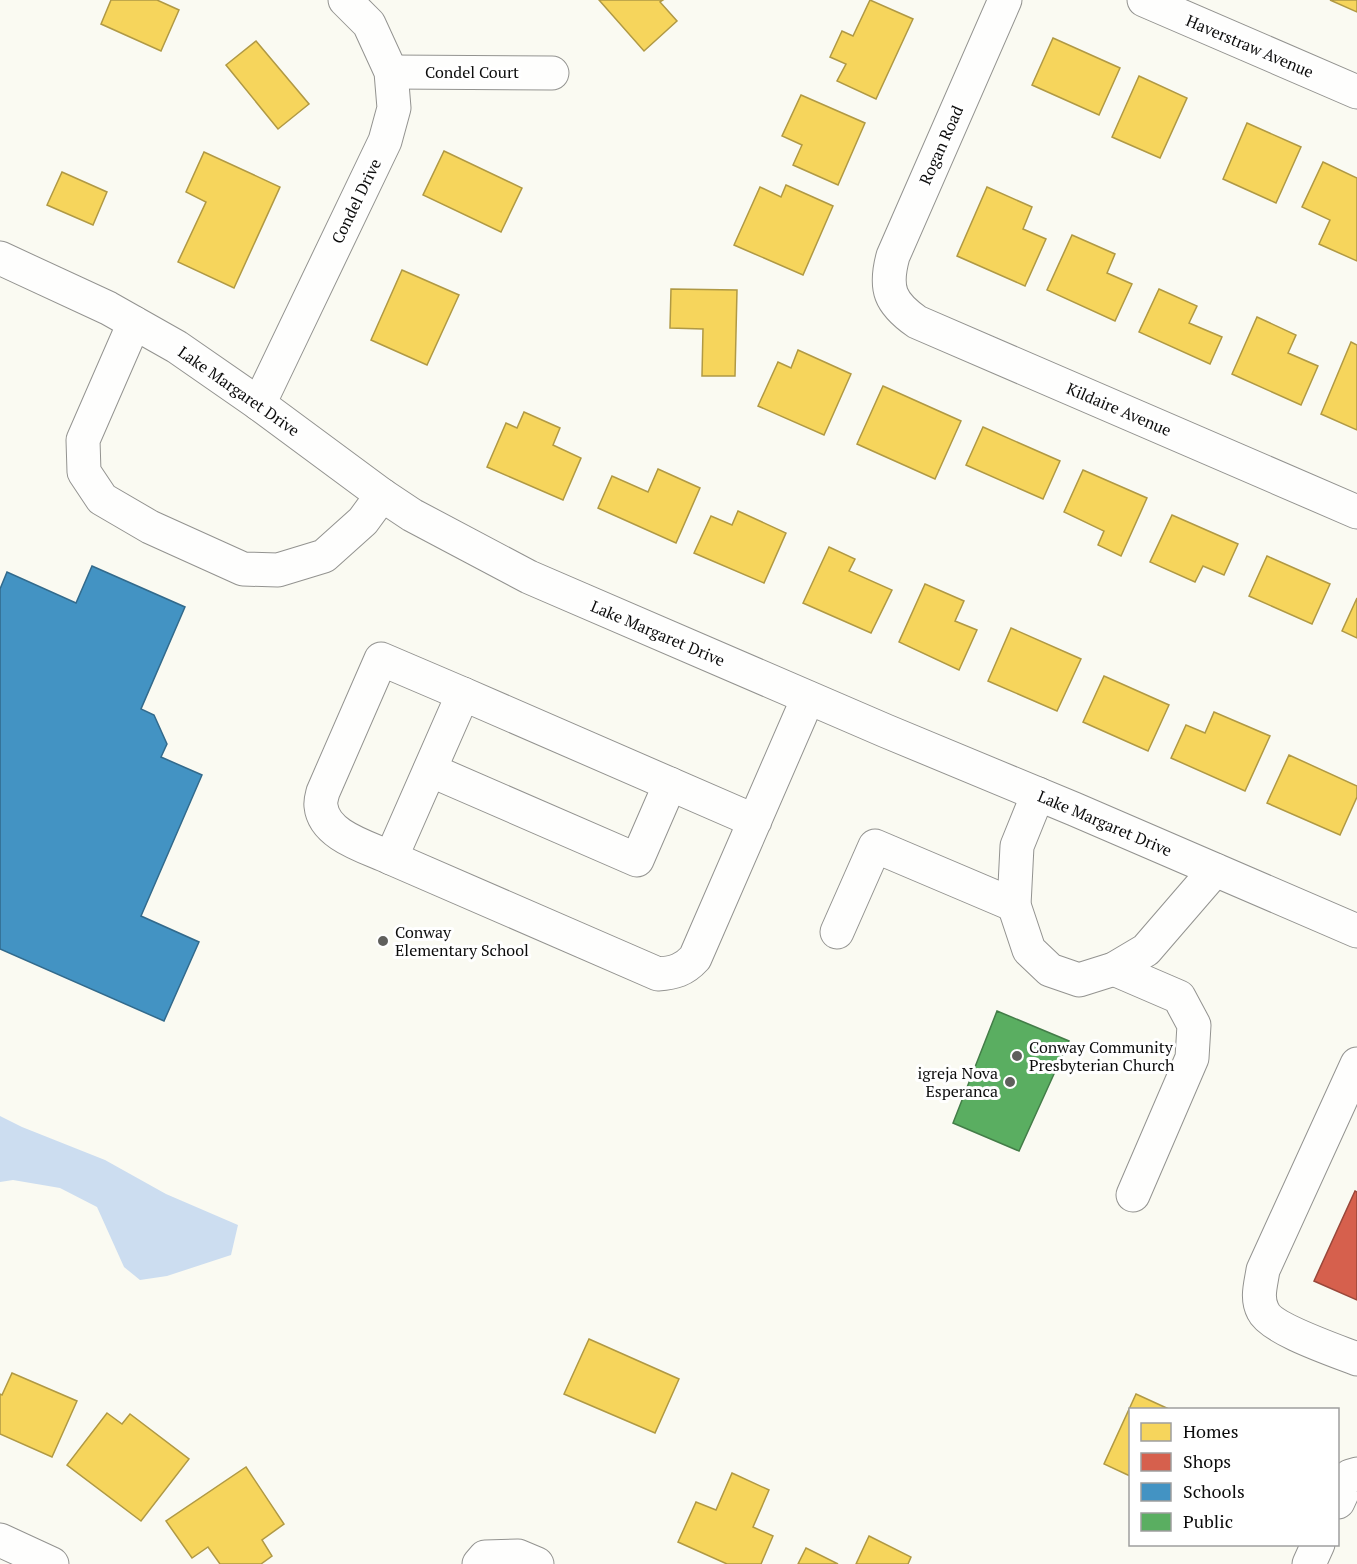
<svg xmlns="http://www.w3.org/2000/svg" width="1357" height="1564" font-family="'PT Serif',serif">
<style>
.water{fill:#ccddf0}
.homes{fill:#f6d55c;stroke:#b09944;stroke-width:1.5}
.shops{fill:#d6604d;stroke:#99473a;stroke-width:1.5}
.schools{fill:#4393c3;stroke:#326a8c;stroke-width:1.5}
.public{fill:#5aae61;stroke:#437d48;stroke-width:1.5}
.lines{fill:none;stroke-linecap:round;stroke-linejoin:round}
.minor-casing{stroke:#939390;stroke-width:35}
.minor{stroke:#fefefd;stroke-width:33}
.poi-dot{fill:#5f5f5c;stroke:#fff;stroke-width:2}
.labels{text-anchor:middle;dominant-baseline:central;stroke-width:6;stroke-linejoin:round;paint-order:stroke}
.street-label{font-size:16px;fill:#0c0c0c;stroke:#fff}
.poi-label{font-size:16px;fill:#0c0c0c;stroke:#fff;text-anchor:start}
</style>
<rect width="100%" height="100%" fill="#fafaf2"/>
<path class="water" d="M0 1116 22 1127 105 1160 166 1194 238 1225 231 1255 167 1276 140 1280 124 1267 97 1207 60 1188 13 1180 0 1182Z"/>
<g class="homes">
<path d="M111 0H157L179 10 161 51 101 24Z"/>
<path d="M599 0H663L660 2 677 21 644 51Z"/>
<path d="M870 0 913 19 876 99 837 81 846 64 830 57 842 31 853 36Z"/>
<path d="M1330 0H1357V12Z"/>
<path d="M1053 38 1120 68 1099 115 1032 85Z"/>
<path d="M256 41 309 104 278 129 226 65Z"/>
<path d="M1139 76 1187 98 1160 158 1112 137Z"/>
<path d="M801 95 865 123 838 185 793 165 802 145 782 136Z"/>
<path d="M1247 123 1301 147 1276 203 1223 179Z"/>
<path d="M444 151 522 188 501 232 423 195Z"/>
<path d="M204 152 280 187 234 288 178 262 206 202 186 192Z"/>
<path d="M1323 162 1357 178V261L1319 244 1330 220 1302 207Z"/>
<path d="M62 172 107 192 93 225 47 205Z"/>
<path d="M786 185 833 206 803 275 734 245 760 187 781 197Z"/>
<path d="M987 187 1032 207 1023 229 1046 239 1025 286 957 256Z"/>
<path d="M1072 235 1115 254 1107 273 1132 284 1115 321 1047 290Z"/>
<path d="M402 270 459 295 427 365 371 340Z"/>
<path d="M671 289 737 290 735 376H702L703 329 670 328Z"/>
<path d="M1159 289 1197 306 1189 323 1222 337 1210 364 1139 332Z"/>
<path d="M1257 317 1296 335 1288 353 1318 366 1301 405 1232 374Z"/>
<path d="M1351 342 1357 345V430L1321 414Z"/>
<path d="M798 350 851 374 824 435 758 406 778 362 791 368Z"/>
<path d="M883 386 961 421 935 479 857 444Z"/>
<path d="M524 412 560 428 553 445 581 458 563 500 487 467 506 423 517 428Z"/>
<path d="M983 427 1060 461 1043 499 966 465Z"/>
<path d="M658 469 700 488 676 543 598 508 612 476 648 492Z"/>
<path d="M1083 470 1147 498 1121 556 1098 545 1104 531 1064 512Z"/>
<path d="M738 511 786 533 764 583 694 553 711 516 732 525Z"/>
<path d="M1172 515 1238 544 1224 575 1203 566 1195 582 1150 562Z"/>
<path d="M829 547 855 559 849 571 892 590 871 633 803 603Z"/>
<path d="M1267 556 1330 584 1312 624 1249 596Z"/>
<path d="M925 584 964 601 955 621 977 630 959 670 899 642Z"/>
<path d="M1357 598V638L1342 631Z"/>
<path d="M1011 628 1081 659 1057 711 988 681Z"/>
<path d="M1104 676 1169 705 1148 751 1083 722Z"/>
<path d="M1214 712 1270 736 1245 791 1171 758 1186 725 1205 733Z"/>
<path d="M1289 755 1357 786V797L1340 835 1267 803Z"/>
<path d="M589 1339 679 1379 655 1433 564 1394Z"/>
<path d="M12 1373 77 1401 52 1457 0 1434V1394L2 1395Z"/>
<path d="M1136 1394 1171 1410H1130V1476L1104 1464Z"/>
<path d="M107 1413 122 1424 130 1414 189 1459 141 1521 67 1465Z"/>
<path d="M246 1467 284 1524 262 1540 272 1556 261 1564H220L208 1547 192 1558 166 1521Z"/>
<path d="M732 1473 769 1490 753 1527 773 1536 761 1564H727L678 1542 696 1502 716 1510Z"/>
<path d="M869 1536 911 1557 908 1564H856Z"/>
<path d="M806 1548 838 1564H798Z"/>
</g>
<path class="shops" d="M1355 1191 1357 1192V1300L1314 1281Z"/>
<path class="schools" d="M92 566 185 607 141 709 154 715 167 744 161 757 202 775 141 916 199 942 164 1021 0 949V589L7 572 76 603Z"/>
<path class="public" d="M997 1011 1069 1041 1019 1151 953 1123Z"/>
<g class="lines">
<g class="minor-casing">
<g id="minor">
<path d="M1005 0 893 256C884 289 890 303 917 322L1357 512"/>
<path d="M1144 0 1357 92"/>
<path d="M391 72 552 73"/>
<path d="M0 258 108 308 177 347 259 404 382 495 412 515 529 577 886 731 1074 809 1357 931"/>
<path d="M134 323 83 440 84 472 102 499 150 527 243 569 278 570 324 556 363 521 382 495"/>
<path d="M259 404 385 141 394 108 391 72 369 24 345 0"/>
<path d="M430 770 637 860 670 784"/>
<path d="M1038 794 1017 846 1014 905 1029 950 1050 970 1079 980 1114 969 1146 950 1215 870"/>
<path d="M755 821 463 694 391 858 658 974C674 973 684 970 695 958L808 698"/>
<path d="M391 858C368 847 324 836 321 806 320 802 322 796 323 792L381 659 463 694"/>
<path d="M837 932 875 846 1014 905"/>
<path d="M1114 969 1179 997 1194 1025 1192 1058 1133 1195"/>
<path d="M1357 1064 1263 1270C1261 1284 1256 1298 1263 1311 1271 1329 1337 1351 1357 1359"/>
<path d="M1338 1502 1350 1476 1357 1474"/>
<path d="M0 1540 52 1564"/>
<path d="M479 1564 485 1557 518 1556 537 1564"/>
<path d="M1309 1564 1318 1544"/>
</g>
</g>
<use href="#minor" class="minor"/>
</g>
<g class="poi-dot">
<circle cx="383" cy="941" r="6"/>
<circle cx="1017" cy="1056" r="6"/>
<circle cx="1010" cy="1082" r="6"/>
</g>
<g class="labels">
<g class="street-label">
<text transform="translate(1250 46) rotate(23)">Haverstraw Avenue</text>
<text x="472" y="72">Condel Court</text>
<text transform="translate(941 145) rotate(-66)">Rogan Road</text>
<text transform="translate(356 201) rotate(-64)">Condel Drive</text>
<text transform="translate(239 391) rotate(35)">Lake Margaret Drive</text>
<text transform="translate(1119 409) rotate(23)">Kildaire Avenue</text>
<text transform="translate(658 633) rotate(23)">Lake Margaret Drive</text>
<text transform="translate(1105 823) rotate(23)">Lake Margaret Drive</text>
</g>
<g class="poi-label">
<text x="395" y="932">Conway<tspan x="395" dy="18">Elementary School</tspan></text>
<text x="1029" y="1047">Conway Community<tspan x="1029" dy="18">Presbyterian Church</tspan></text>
<text x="998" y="1073" text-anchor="end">igreja Nova<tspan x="998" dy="18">Esperanca</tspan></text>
</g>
</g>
<rect x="1129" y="1408" width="210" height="138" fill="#ffffff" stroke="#9e9e9e" stroke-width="1.5"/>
<rect x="1141" y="1423" width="30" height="18" fill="#f6d55c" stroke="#9e9e9e" stroke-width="1.5"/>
<text x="1183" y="1438" font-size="18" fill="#0c0c0c">Homes</text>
<rect x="1141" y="1453" width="30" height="18" fill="#d6604d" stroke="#9e9e9e" stroke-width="1.5"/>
<text x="1183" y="1468" font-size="18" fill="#0c0c0c">Shops</text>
<rect x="1141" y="1483" width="30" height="18" fill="#4393c3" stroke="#9e9e9e" stroke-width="1.5"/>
<text x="1183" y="1498" font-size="18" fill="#0c0c0c">Schools</text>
<rect x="1141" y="1513" width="30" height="18" fill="#5aae61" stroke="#9e9e9e" stroke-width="1.5"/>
<text x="1183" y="1528" font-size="18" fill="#0c0c0c">Public</text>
</svg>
